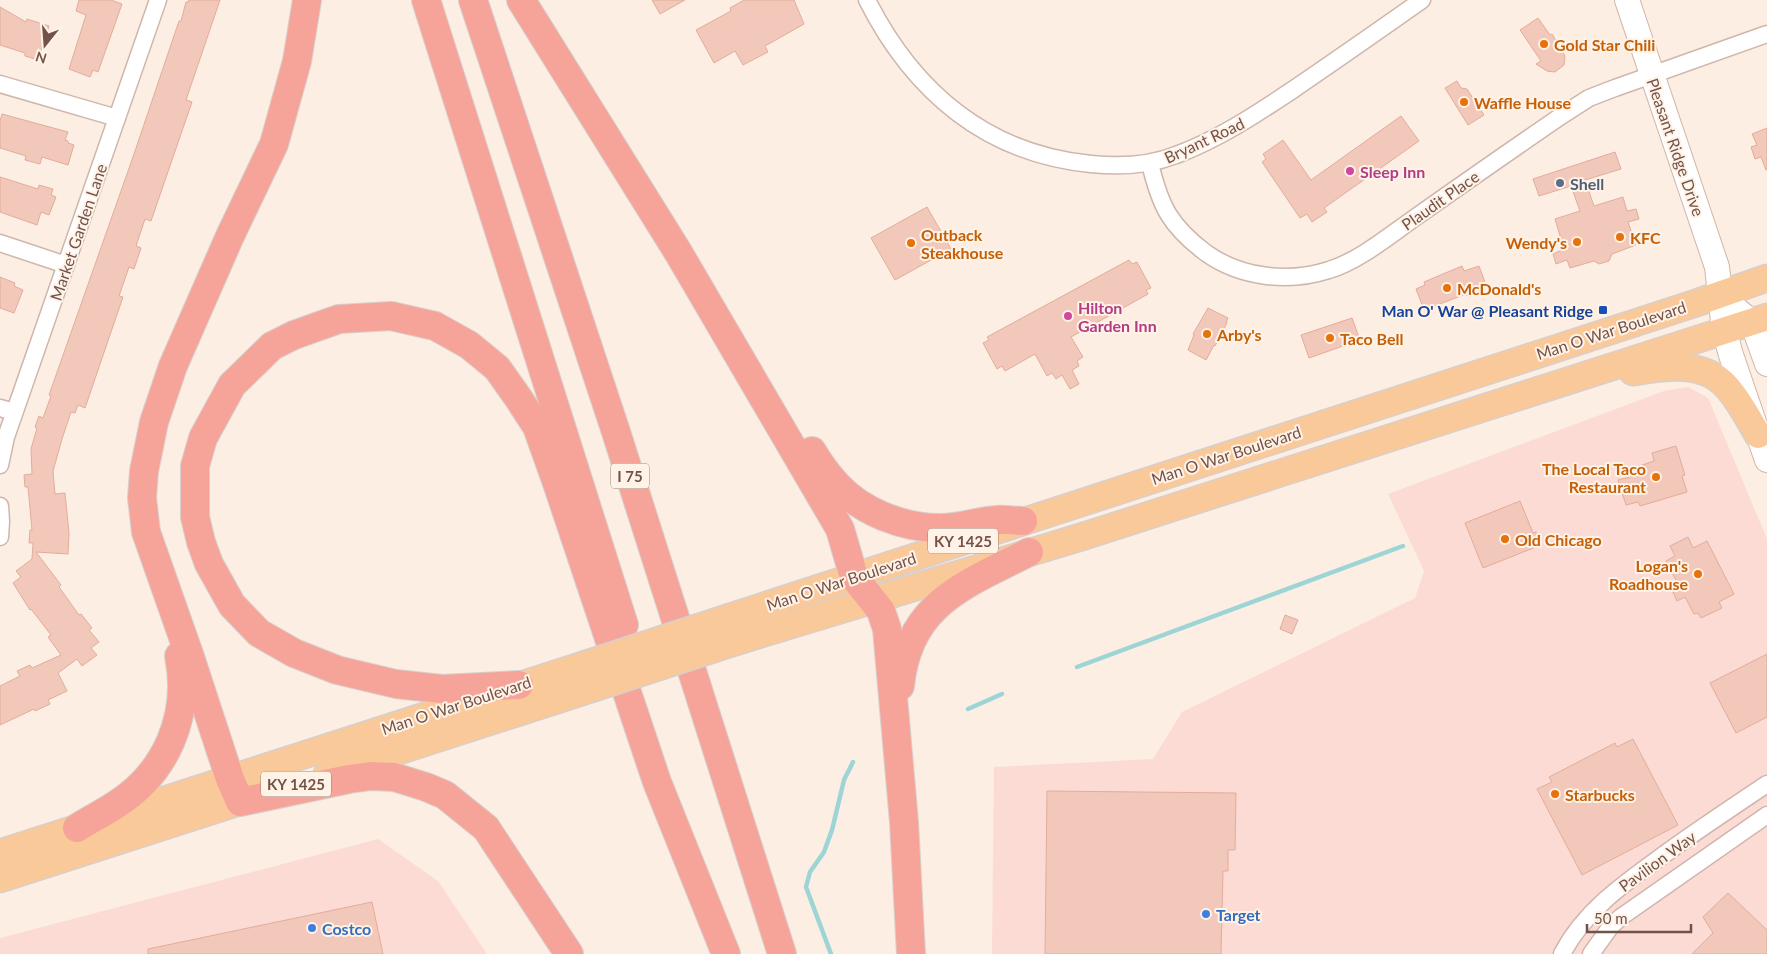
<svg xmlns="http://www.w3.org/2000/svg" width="1767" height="954" font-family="Lato,sans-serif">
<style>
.commercial{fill:#fcdbd5}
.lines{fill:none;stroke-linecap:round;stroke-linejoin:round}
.stream{stroke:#9dd5d6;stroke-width:4.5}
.building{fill:#f1c8b9;stroke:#e3ac9a}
.street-casing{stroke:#cfb6ac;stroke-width:19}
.secondary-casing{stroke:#d2b5a9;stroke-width:26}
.primary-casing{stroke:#d8cfcc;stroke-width:29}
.highway-casing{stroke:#d8cfcc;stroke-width:30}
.street{stroke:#fff;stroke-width:16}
.secondary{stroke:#fff;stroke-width:24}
.primary{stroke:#fac99a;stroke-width:26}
.highway{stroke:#f6a499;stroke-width:28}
.primary-bridge-casing{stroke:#d8cfcc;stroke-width:29;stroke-linecap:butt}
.primary-bridge{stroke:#fac99a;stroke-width:26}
.food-dot{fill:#e8710a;stroke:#fff2e7;stroke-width:2}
.hotel-dot{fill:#d1479c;stroke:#fff2e7;stroke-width:2}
.service-dot{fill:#5c6f8a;stroke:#fff2e7;stroke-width:2}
.transit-dot{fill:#1a4fb4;stroke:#fff2e7;stroke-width:2}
.shop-dot{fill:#3f7fe0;stroke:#fff2e7;stroke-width:2}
.labels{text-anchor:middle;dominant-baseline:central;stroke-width:4;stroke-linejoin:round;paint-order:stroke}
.shield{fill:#fff2e7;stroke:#9d8278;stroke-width:1}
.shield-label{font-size:15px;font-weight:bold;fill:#735249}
.food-label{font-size:16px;font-weight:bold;fill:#c56008;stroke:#fff2e7;text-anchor:start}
.street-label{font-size:16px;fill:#735249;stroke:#fff2e7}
.hotel-label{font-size:16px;font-weight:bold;fill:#b23c85;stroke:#fff2e7;text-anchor:start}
.service-label{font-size:16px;font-weight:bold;fill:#4e5e75;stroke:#fff2e7;text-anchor:start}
.transit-label{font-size:16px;font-weight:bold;fill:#164399;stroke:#fff2e7;text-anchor:end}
.shop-label{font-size:16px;font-weight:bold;fill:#366cbe;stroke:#fff2e7;text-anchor:start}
</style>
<rect width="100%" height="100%" fill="#fceee2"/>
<g class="commercial">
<path d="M1688 387 1708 398 1767 539V954H992L994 767 1153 759 1182 712 1415 598 1424 571 1388 494 1664 391Z"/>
<path d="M378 839 438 881 487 954H0V938Z"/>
</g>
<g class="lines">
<g class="stream">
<path d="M1077 667 1403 546"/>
<path d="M968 709 1002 694"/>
<path d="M831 954 806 887 810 872 824 852 832 830 844 780 853 762"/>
</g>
</g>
<g class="building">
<path d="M79 0H111L122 4 98 72 93 70 90 77 69 69 86 15 76 11Z"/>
<path d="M189 0H220L186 100 192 102 151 221 145 219 136 246 141 248 134 269 129 267 119 296 123 297 85 408 78 405 75 413 71 412 62 439 53 471 55 494 65 493 69 533 68 554 36 552 61 585 59 587 79 615 81 614 92 628 89 630 99 642 91 648 97 655 82 666 77 659 58 673 67 691 48 700 50 704 35 711 34 709 0 725V686L20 676 17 671 30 665 32 668 61 655 48 637 51 635 31 609 30 610 13 583 21 577 16 571 32 559 33 543H29L30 530H32L28 487H25L24 475 32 474 31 449 37 428 35 427 39 416 43 418 51 396 49 395 133 157 179 21H181L186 2H188Z"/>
<path d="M652 0H685L660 14Z"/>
<path d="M744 0H794L804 24 765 46 768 52 743 65 735 51 714 63 696 30 731 11 730 8Z"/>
<path d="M0 7 26 22 27 19 49 26 38 60 25 56V53L0 45Z"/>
<path d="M1538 18 1550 35 1552 34 1565 56 1564 65 1555 72 1547 71 1536 64 1541 61 1520 30Z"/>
<path d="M1457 81 1461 88 1467 89 1484 115 1468 125 1445 88Z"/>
<path d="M2 114 68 132 65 140 68 141V143L74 145 68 165 42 157 40 164 25 160 26 156 0 148V121Z"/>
<path d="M1401 116 1419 141 1324 208 1327 212 1312 222 1307 214 1300 218 1262 162 1266 159 1263 154 1283 140 1311 180Z"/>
<path d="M1767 128V170H1766L1761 157 1755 159 1751 147 1757 145 1752 134Z"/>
<path d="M1615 152 1621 169 1585 180 1594 206 1623 197 1627 211 1636 209 1639 219 1628 222 1636 245 1612 254 1609 261 1599 264 1594 261 1570 268 1567 260 1556 264 1553 254 1564 249 1555 219 1580 211 1571 186 1539 196 1533 179Z"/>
<path d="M0 177 38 189 39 185 53 189 51 195 56 197 49 215 41 212 37 225 0 212Z"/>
<path d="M927 207 951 249 895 280 871 238Z"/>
<path d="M1129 260 1132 264 1137 262 1151 288 1146 290 1148 294 1071 337 1083 357 1077 361 1079 366 1072 370 1079 384 1070 389 1062 375 1056 379 1052 373 1047 376 1035 354 1005 371 1002 366 997 369 983 343 989 340 987 337Z"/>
<path d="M1462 266 1464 271 1479 266 1486 285 1477 288 1478 293 1467 296 1466 294 1424 310 1416 289 1425 285 1424 282Z"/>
<path d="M0 277 15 283 14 286 23 290 14 313 0 308Z"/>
<path d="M1208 308 1228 318 1226 323H1227L1215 346 1214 345 1206 360 1188 350 1194 335 1193 334Z"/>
<path d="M1352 318 1360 340 1309 358 1301 335Z"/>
<path d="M1676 446 1685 475 1682 476 1687 492 1640 506 1638 502 1626 505 1618 480 1630 477 1628 470 1654 461 1652 453Z"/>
<path d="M1520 501 1533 533 1536 532 1541 545 1483 568 1465 523Z"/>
<path d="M1688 537 1693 548 1707 541 1734 594 1719 602 1722 608 1701 618 1698 613 1694 614 1685 597 1677 601 1672 590 1679 586 1666 561 1675 556 1670 546Z"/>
<path d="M1285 615 1298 620 1292 634 1280 629Z"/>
<path d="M1767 654V717L1736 733 1710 683Z"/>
<path d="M1633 739 1678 825 1582 875 1537 789 1552 782 1549 777 1615 743 1617 747Z"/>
<path d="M1047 791 1236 793 1235 850H1228V871H1223L1221 954H1045Z"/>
<path d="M1728 893 1767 930V954H1692L1713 933 1703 917Z"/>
<path d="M372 902 383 954H148V949Z"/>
</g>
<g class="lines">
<g class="street-casing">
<g id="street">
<path d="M867 0C913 91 986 154 1091 164 1120 167 1148 166 1176 155 1217 140 1255 115 1291 91 1335 61 1378 31 1422 0"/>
<path d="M0 84 117 118"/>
<path d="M1150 163C1160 206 1170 226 1206 253 1241 278 1289 283 1329 270 1359 261 1390 235 1416 217 1464 183 1513 149 1561 116L1589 98 1615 88 1767 34"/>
<path d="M0 243 66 265"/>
<path d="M0 408 14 412"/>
<path d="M0 465 6 437 158 0"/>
<path d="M0 506 1 521 0 537"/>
<path d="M1562 954C1585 909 1629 880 1669 851 1701 828 1734 806 1767 784"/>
<path d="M1591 954 1611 926 1621 917 1767 815"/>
</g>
</g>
<g class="secondary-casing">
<g id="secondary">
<path d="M1627 0 1717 267 1724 330 1731 355 1767 460"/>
<path d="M1737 310 1752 322 1767 364"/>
</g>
</g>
<g class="primary-casing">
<g id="primary">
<path d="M1633 372C1663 367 1703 360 1726 386 1739 400 1748 418 1758 435"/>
<path d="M730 617 1696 303 1767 278"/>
<path d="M738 641 1081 537 1767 317"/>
<path d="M327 774 591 689"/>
<path d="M0 853 583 665"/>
<path d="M0 879 261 795"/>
</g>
</g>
<g class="highway-casing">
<g id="highway">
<path d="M307 0 297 61 274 144 230 236 173 366 154 422 144 471 142 498 146 532 190 657 230 779 240 802 349 779 371 776 394 777 426 787 445 795 486 828 569 954"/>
<path d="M426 0 624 625"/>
<path d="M473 0 616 432 782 954"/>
<path d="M521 0 678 252 840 529 854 577 881 611 887 629 904 822 911 954"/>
<path d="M812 451C819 463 827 474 837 485 862 512 903 528 940 528 960 528 978 521 997 520 1005 519 1015 521 1023 521"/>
<path d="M519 685 442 689 396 684 337 670 294 653 259 633 232 605 209 564 201 542 195 517V466L203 438 232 385 272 346 294 335 339 319 391 316 435 326 469 345 497 368 519 399 537 427 558 486 657 782 726 954"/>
<path d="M900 686C908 603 965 585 1029 552"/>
<path d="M77 828C89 820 102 814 114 806 166 774 191 716 179 656"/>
</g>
</g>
<use href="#street" class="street"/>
<use href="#secondary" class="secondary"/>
<use href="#primary" class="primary"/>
<use href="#highway" class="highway"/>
<g class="primary-bridge-casing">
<g id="primary-bridge">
<path d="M583 665 730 617"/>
<path d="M591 689 738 641"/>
</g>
</g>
<use href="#primary-bridge" class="primary-bridge"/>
</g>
<g class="food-dot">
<circle cx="1544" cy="44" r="5"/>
<circle cx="1464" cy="102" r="5"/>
<circle cx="1620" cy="237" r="5"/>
<circle cx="1577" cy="242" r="5"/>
<circle cx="911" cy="243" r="5"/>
<circle cx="1447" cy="288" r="5"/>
<circle cx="1207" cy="334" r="5"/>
<circle cx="1330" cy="338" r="5"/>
<circle cx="1656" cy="477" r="5"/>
<circle cx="1505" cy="539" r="5"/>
<circle cx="1698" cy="574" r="5"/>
<circle cx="1555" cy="794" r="5"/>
</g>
<g class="hotel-dot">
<circle cx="1350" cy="171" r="5"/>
<circle cx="1068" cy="316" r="5"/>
</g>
<circle class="service-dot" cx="1560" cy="183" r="5"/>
<rect class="transit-dot" x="1598" y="305" width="10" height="10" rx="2.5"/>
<g class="shop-dot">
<circle cx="1206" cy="914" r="5"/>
<circle cx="312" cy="928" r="5"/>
</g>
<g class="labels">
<g class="shield">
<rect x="611" y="463.5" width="38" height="25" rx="4"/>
<rect x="928" y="528.5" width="70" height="25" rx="4"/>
<rect x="261" y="771.5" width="70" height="25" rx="4"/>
</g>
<g class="shield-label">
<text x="630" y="476">I 75</text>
<text x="963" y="541">KY 1425</text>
<text x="296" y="784">KY 1425</text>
</g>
<g class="food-label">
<text x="1554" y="44">Gold Star Chili</text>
<text x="1474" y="102">Waffle House</text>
<text x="921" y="234">Outback<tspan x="921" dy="18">Steakhouse</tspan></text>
<text x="1630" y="237">KFC</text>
<text x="1567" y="242" text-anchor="end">Wendy's</text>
<text x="1457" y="288">McDonald's</text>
<text x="1217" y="334">Arby's</text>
<text x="1340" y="338">Taco Bell</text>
<text x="1646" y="468" text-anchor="end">The Local Taco<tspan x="1646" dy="18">Restaurant</tspan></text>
<text x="1515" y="539">Old Chicago</text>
<text x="1688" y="565" text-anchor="end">Logan's<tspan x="1688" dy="18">Roadhouse</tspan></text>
<text x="1565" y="794">Starbucks</text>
</g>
<g class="street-label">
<text transform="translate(1204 140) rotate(-25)">Bryant Road</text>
<text transform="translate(1676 147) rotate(71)">Pleasant Ridge Drive</text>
<text transform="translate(1440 200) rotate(-35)">Plaudit Place</text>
<text transform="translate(78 232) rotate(-71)">Market Garden Lane</text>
<text transform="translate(1611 330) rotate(-18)">Man O War Boulevard</text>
<text transform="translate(1226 455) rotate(-18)">Man O War Boulevard</text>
<text transform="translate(841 581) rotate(-18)">Man O War Boulevard</text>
<text transform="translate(456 705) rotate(-18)">Man O War Boulevard</text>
<text transform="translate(1657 861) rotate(-36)">Pavilion Way</text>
</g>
<g class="hotel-label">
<text x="1360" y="171">Sleep Inn</text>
<text x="1078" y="307">Hilton<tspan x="1078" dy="18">Garden Inn</tspan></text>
</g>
<g class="service-label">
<text x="1570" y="183">Shell</text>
</g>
<g class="transit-label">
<text x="1593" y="310">Man O' War @ Pleasant Ridge</text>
</g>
<g class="shop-label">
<text x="1216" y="914">Target</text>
<text x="322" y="928">Costco</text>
</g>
</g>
<g transform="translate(45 45) rotate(197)" stroke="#fff2e7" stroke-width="4" paint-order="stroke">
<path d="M0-4L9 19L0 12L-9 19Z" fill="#735249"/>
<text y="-8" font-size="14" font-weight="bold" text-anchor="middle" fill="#735249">N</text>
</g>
<path d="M1587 924v8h104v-8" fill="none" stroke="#735249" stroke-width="2.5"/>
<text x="1594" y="924" font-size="15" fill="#735249" stroke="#fff2e7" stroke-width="4" paint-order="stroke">50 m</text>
</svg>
